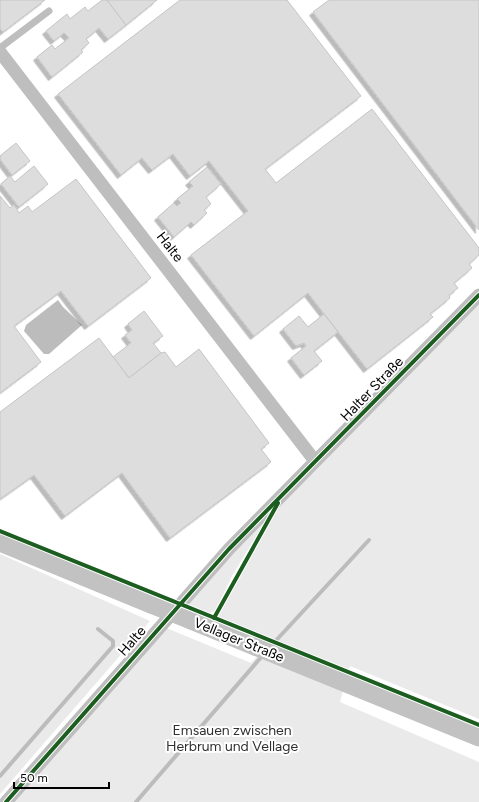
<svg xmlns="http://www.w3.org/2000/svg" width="479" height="802" font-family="Figtree,sans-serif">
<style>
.green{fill:#eaeaea}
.water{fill:#bcbcbc}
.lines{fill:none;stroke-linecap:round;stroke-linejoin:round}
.stream{stroke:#bcbcbc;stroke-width:4}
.building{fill:#ddd;stroke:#c5c5c5;filter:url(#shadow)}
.service{stroke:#bebebe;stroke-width:7}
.minor{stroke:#bebebe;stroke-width:13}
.secondary{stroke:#c2c2c2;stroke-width:19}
.secondary-bridge{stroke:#c2c2c2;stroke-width:19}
.cycleway-casing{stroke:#fff;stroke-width:6}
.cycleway{stroke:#1b5e20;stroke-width:4}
.labels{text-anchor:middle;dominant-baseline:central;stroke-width:4;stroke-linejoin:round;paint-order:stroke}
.street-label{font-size:14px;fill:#000;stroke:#fff}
.park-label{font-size:14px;fill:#303030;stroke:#fff}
</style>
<defs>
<filter id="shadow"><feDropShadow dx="-3.5" dy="3.5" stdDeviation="0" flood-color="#0004"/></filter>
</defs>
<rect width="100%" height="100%" fill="#fff"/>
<g class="green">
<path d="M479 300V719L350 666 340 702 479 762V802H9L164 627 251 663 272 640 219 617V615L285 495Z"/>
<path d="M264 523 232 576 215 611 209 613 184 604Z"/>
<path d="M0 554 150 621 0 794Z"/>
</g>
<path class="water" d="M58 300 63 307 82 325 49 354H44L24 331 26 325Z"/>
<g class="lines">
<g class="stream">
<path d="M270 647 369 540"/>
<path d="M0 776 113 646V641L98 629"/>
<path d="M136 802 263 655"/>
</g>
</g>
<g class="building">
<path d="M0 0H45L3 32 0 28Z"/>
<path d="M102 0H107L126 25 108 39 99 28 86 39 89 43 81 50 83 52 52 77 37 57 52 45 55 49 69 38 64 33 54 41 46 31 67 14 70 19 85 7 88 11Z"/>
<path d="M107 0H157L126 25Z"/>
<path d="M180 0H287L361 96 265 169 276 183 372 109 479 248V255L469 264 472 268 454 283 458 288 449 295 450 298 430 314 433 317 367 369 308 293 254 336 191 255 248 211 209 161 190 176 173 154 152 170 142 158 121 175 58 94Z"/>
<path d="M329 0H479V230L313 12Z"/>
<path d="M16 143 30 161 12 175 0 159V156Z"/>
<path d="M34 166 48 184 19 207 1 184 10 176 15 182Z"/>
<path d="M207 167 221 184 206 197 211 204 204 210 207 213 194 225 191 222 174 237 158 217 174 203 177 206 181 203 177 199 193 186 189 182Z"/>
<path d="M76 179 151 278 88 326 61 291 14 326 41 362 0 393V196L10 208 14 205 19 213 28 206 32 212Z"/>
<path d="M144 311 163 336 153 343 161 353 129 378 113 357 131 343 125 335 132 330 128 324Z"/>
<path d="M324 314 338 332 314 351 322 361 304 375 291 358 306 346 304 343 296 346 283 329 299 316 308 327Z"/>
<path d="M99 338 129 378 161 353 165 352 176 367 199 349 269 443 261 449 271 462 170 538 122 473 65 516 34 475 0 499V412Z"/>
</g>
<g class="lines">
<path class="service" d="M0 48 49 11"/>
<g class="minor">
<path d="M0 52 315 461"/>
<path d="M6 802 229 549 479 295"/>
</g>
<g class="secondary">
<path d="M0 542 151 604"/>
<path d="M191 620 479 737"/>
</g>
<path class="secondary-bridge" d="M151 604 191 620"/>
<g class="cycleway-casing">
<g id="cycleway">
<path d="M0 531 479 725"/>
<path d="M214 618 278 503"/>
<path d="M6 802 229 549 479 295"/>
</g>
</g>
<use href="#cycleway" class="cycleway"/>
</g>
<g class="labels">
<g class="street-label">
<text transform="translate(170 247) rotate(52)">Halte</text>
<text transform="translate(372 389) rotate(-46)">Halter Straße</text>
<text transform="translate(239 640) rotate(22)">Vellager Straße</text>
<text transform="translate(132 641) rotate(-49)">Halte</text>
</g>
<g class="park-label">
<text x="232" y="730">Emsauen zwischen<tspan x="232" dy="16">Herbrum und Vellage</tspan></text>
</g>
</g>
<path d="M14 782v6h95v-6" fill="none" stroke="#000000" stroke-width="2"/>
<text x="20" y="782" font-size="12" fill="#000000" stroke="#ffffff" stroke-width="3" paint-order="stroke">50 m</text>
</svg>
